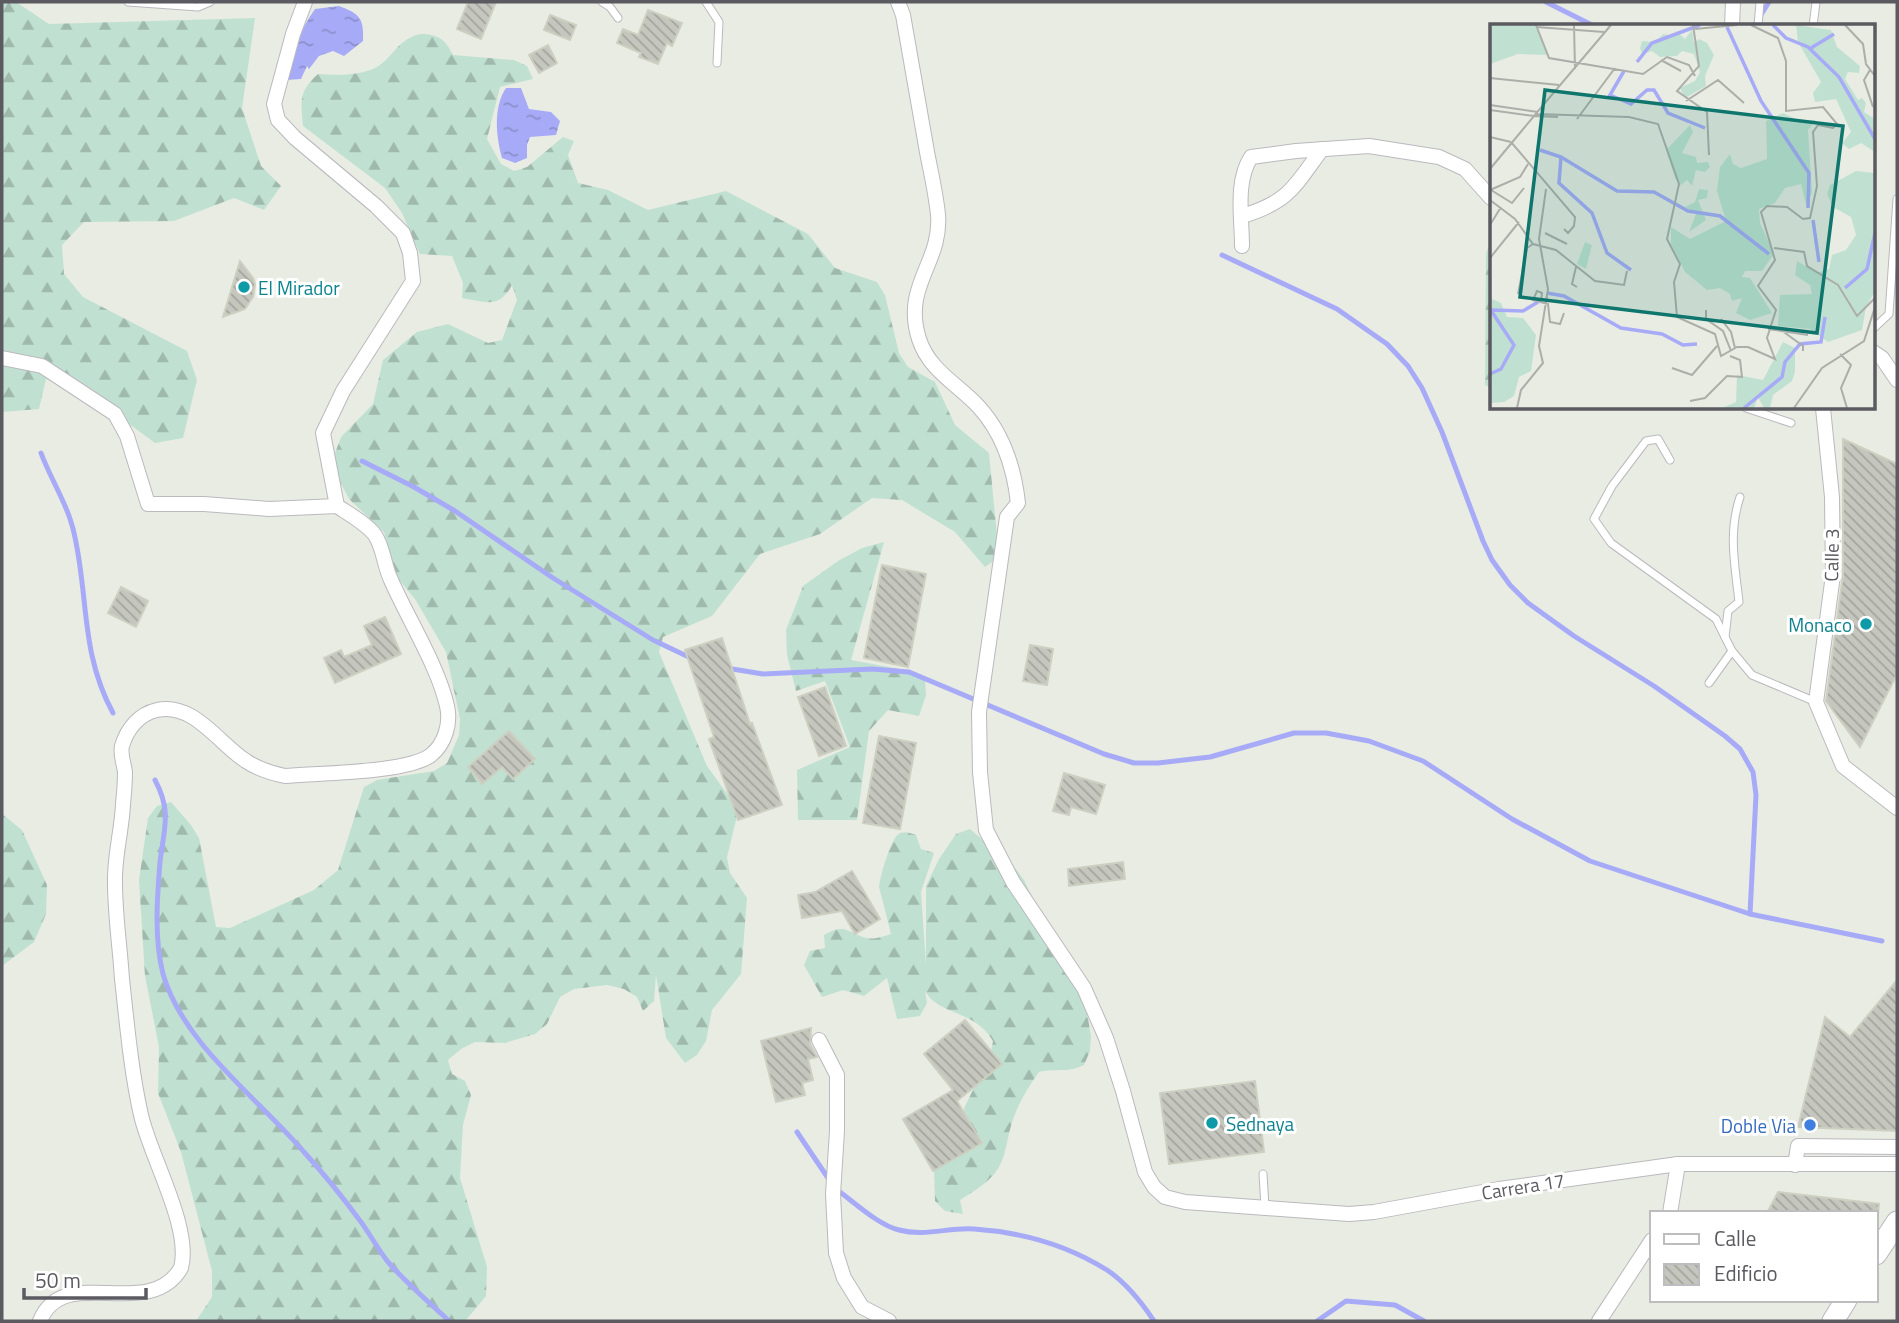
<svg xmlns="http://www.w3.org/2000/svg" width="1899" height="1323" font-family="'Titillium Web',sans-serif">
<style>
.forest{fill:url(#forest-firs)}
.water{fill:url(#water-ripples)}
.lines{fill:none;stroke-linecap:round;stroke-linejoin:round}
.stream{stroke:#a7abf7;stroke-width:5}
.building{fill:url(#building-back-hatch);stroke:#cdd0c1;stroke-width:2}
.service-casing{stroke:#bab9bf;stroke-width:9}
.minor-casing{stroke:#bab9bf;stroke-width:16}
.secondary-casing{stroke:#b9b8bf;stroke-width:23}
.service{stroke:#fff;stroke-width:7}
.minor{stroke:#fff;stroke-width:14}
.secondary{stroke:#fff;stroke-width:21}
.culture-dot{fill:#0f9aa8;stroke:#fff;stroke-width:2.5}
.shop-dot{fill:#3f7fe0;stroke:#fff;stroke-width:2.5}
.labels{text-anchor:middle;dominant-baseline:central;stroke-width:6;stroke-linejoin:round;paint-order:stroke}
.culture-label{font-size:19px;fill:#0d838f;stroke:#fff;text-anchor:start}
.street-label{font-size:19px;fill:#5b5a61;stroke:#fff}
.shop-label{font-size:19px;fill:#366cbe;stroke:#fff;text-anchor:end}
.inset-river{fill:none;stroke:#a7abf7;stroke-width:3.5}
.inset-road{fill:none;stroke:#acaeaa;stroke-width:2}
.view{fill:#0f766e;fill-opacity:0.15;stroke:#0f766e;stroke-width:3.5}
.inset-edge{fill:none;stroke:#5b5a61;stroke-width:3.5}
</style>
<defs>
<pattern id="forest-firs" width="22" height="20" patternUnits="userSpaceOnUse" patternTransform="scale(1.75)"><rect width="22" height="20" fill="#c0e1d1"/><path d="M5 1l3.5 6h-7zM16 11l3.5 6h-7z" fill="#9fb9ad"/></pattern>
<pattern id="water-ripples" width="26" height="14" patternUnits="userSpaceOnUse" patternTransform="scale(1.75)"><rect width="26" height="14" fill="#a7abf7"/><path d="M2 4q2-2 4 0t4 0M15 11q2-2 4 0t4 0" fill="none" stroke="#8b8ecb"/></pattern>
<pattern id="building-back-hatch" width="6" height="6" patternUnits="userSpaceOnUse" patternTransform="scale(1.75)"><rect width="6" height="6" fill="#c5c7be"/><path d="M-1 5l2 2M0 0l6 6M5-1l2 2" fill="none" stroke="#a3a59e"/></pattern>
</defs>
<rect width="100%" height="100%" fill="#e9ece2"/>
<g class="forest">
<path d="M2 2H16L49 24 255 18 242 108 261 166 281 186 264 210 234 198 174 221 84 222 62 245 64 274 83 297 187 351 197 380 183 438 155 443 79 387 46 379 39 409 2 412Z"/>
<path d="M420 34C438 34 445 39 453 55L514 60 527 66 533 79 500 87 487 139 501 164 514 171 527 167 563 137 574 141 568 155 578 183 608 190 648 210 726 191 808 234 835 268 877 282 885 295 899 353 908 367 935 382 955 425 989 453 999 557 985 567 955 532 902 500 872 498 820 534 760 554 712 616 663 637 659 652 707 766 733 802 737 816 727 857 730 873 747 898 741 974 712 1010 706 1041 697 1055 685 1063 666 1038 656 975 654 1001 643 1011 637 997 624 989 607 985 574 989 560 997 547 1024 535 1034 505 1043 475 1042 461 1049 448 1060 452 1074 465 1081 471 1095 463 1125 460 1178 487 1267 486 1296 467 1319 464 1321H196L212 1297V1271L181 1152 158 1093 159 1047 145 976 139 880 148 818 157 806 171 802 191 825 199 838 216 927 230 928 314 890 338 870 364 787 377 780 434 771 447 763 459 735 460 719 446 652 415 599 396 576 384 532 349 499 331 464 341 437 373 404 383 360 417 332 448 324 488 343 502 340 517 300 512 285C499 309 486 302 462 298L463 283 452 256 420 254 402 213 385 188 303 126C301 101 298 92 318 74 337 75 355 76 373 69 392 61 395 40 420 34Z"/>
<path d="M1491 241V388L1485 385 1486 253Z"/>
<path d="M884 542 851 660 916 672 925 680 926 695 919 716 888 710 869 731 857 820H798L797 770 850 747 825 681 796 691 787 655 786 630 803 586 838 561 862 548Z"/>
<path d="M2 814 22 830 47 885 46 914 34 942 2 966Z"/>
<path d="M970 829 1015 868 1024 880 1043 919 1051 925 1058 952 1086 1007 1091 1036 1090 1051 1084 1065C1069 1073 1056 1068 1039 1072 1027 1089 1017 1105 1011 1126 1006 1142 1006 1159 995 1173 986 1184 973 1192 960 1200L963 1214 945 1211 935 1201 934 1171 952 1147 965 1106 990 1056 993 1041C974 1009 939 1016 925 991L927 1003 920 1016 897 1019 887 978 864 996 843 990 822 997 804 965 810 951 825 948 824 935C847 921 849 935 868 938 874 940 884 936 891 934L879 887C880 877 891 837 900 833 905 831 911 833 916 835L921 849 934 853 921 892 926 965V886L939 859 956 834Z"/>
</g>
<g class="water">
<path d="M339 6C360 14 364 18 363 41L344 56 333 51 319 56 309 69 307 66 301 79 286 80C290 55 300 30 315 9Z"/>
<path d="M506 88H521L529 109 551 112 560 121 556 135 530 137 527 145V158L515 163 502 158C496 137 493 107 506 88Z"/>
</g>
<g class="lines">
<g class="stream">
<path d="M1546 2 1594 26"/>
<path d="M1754 26 1769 2"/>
<path d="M1222 255 1337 309 1387 344 1408 366 1422 388 1442 432 1483 541 1492 560 1510 585 1528 603 1574 636 1654 686 1725 736 1740 749 1753 772 1756 795 1750 914 1882 941"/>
<path d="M41 453C51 480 68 505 74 533 89 597 80 652 113 713"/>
<path d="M362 461 414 487 455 511 553 578 653 640 693 659"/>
<path d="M726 668 763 674 872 669 909 672 1104 754 1134 763H1158L1210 757 1294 733H1326L1369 741 1423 761 1512 819 1590 861 1750 914"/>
<path d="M155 780C172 812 164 828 160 862 157 899 154 938 163 974 183 1044 258 1098 304 1152 323 1173 341 1195 358 1218 369 1232 377 1248 388 1262 406 1283 429 1302 449 1321"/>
<path d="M797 1132 830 1181"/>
<path d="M836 1189C854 1202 878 1225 899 1230 925 1237 949 1227 974 1229 1020 1232 1067 1245 1107 1270 1125 1282 1142 1303 1154 1321"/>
<path d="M1317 1321 1346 1301 1395 1305 1424 1321"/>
</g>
</g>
<g class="building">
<path d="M468 2H496L481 39 457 29Z"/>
<path d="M648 10 682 23 672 46 667 43 658 64 639 57 641 53 617 43 623 29 638 35Z"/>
<path d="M550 15 576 25 570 40 544 30Z"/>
<path d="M548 45 557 63 539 73 529 55Z"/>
<path d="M240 261 253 278 255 284 253 297 245 309 223 317Z"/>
<path d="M1843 439 1897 464V674L1860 747 1826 701 1843 575Z"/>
<path d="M882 565 926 574 908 667 864 658Z"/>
<path d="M121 587 148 601 136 627 108 613Z"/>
<path d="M385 617 401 654 335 683 324 658 341 650 344 657 372 645 364 626Z"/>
<path d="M722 638 750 724 752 723 782 805 738 820 709 739 714 737 685 650Z"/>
<path d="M1030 645 1053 649 1047 685 1023 681Z"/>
<path d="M825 687 846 746 819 756 798 697Z"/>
<path d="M509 731 535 759 513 779 502 767 482 784 468 767Z"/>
<path d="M879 736 916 743 900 829 863 823Z"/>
<path d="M1064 773 1105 785 1096 814 1071 807 1069 815 1053 811Z"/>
<path d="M1123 862 1125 879 1069 886 1068 869Z"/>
<path d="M852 871 880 919 855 934 842 911 802 918 798 895 815 892Z"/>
<path d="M1897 980V1131L1798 1127 1825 1017 1850 1037Z"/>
<path d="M965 1020 1002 1064 957 1101 982 1143 933 1171 903 1119 953 1090 924 1054Z"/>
<path d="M811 1028 810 1044 817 1057 808 1059 813 1080 802 1083 805 1095 776 1102 761 1041Z"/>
<path d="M1255 1081 1264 1152 1169 1164 1160 1093Z"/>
<path d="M1778 1192 1879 1204 1878 1213H1767Z"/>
</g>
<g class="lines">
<g class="service-casing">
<g id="service">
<path d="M128 2 198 7 210 2"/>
<path d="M602 2 610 7 618 18"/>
<path d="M706 2 719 22 717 63"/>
<path d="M1758 26 1760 2"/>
<path d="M1813 26 1816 2"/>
<path d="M1873 329 1889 314 1897 199"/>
<path d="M1746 408 1791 423"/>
<path d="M1670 460 1658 439 1646 441 1612 486 1594 519 1611 543 1716 619 1732 651 1752 675 1816 702"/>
<path d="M1725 637 1728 611 1739 602C1735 565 1728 533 1740 497"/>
<path d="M1709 683 1732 651"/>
<path d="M1263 1174 1265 1207"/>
</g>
</g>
<g class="minor-casing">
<g id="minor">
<path d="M305 2 293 34 274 104 278 120 295 138 376 206 403 233 410 253 413 281 343 391 323 433 337 506"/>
<path d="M898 2 903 15C911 61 919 107 927 152 931 173 936 194 938 215 942 263 902 285 919 339 929 370 956 383 978 406 1003 433 1014 467 1018 503L1007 517 979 712 980 772 986 830 1013 882 1084 988 1106 1038 1123 1091 1145 1172 1154 1187 1165 1197 1185 1202 1349 1214 1374 1212 1499 1189 1678 1164H1897"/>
<path d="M1732 26 1733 2"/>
<path d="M1242 216C1289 202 1294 187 1322 149"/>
<path d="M1242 246C1242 218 1235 182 1251 157L1296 151 1369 146 1439 157 1465 169 1491 198"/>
<path d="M1873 352 1882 358 1897 380"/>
<path d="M2 358 42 366 115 414 127 436 148 504H204L269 509 337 506C349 514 367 524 375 535 384 549 384 566 391 580 408 619 438 666 447 706 451 723 445 744 431 755 408 773 318 773 285 776 270 773 258 769 246 761 219 744 194 702 157 710 139 714 127 729 122 746 120 754 124 764 125 772 125 783 124 794 123 804 122 830 114 857 115 883 115 915 120 947 122 979 127 1024 131 1071 141 1115 150 1156 192 1228 181 1268 149 1323 63 1262 40 1321"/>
<path d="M1823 408 1832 497 1833 575 1816 702 1843 766 1897 808"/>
<path d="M819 1040 837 1075V1131L833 1194 836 1253 844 1278 862 1307 889 1321"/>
<path d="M1795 1165 1798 1146 1897 1147"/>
<path d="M1670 1213 1678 1164"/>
<path d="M1599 1321 1652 1240"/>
</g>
</g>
<g class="secondary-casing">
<g id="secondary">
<path d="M1876 1254 1897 1222"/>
<path d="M1833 1321 1846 1300"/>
</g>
</g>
<use href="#service" class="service"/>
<use href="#minor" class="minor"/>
<use href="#secondary" class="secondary"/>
</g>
<g class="culture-dot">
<circle cx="244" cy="287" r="7"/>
<circle cx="1866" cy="624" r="7"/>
<circle cx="1212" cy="1123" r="7"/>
</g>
<circle class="shop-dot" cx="1810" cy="1125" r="7"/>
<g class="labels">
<g class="culture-label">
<text x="258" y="287">El Mirador</text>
<text x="1852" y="624" text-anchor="end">Monaco</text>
<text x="1226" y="1123">Sednaya</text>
</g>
<g class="street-label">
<text transform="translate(1831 555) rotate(-89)">Calle 3</text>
<text transform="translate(1523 1186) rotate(-9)">Carrera 17</text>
</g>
<g class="shop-label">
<text x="1796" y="1125">Doble Via</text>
</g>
</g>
<g transform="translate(1490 24)">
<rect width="385" height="385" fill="#e9ece2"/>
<path d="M306 1 341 6 347 23 370 42 369 49 358 48 355 55 368 76 372 74 376 79 374 88 385 95V128L371 119 359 125 352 119 361 108 346 75 325 78 323 69 331 58 308 18ZM202 6 204 19 209 15 217 19 224 31 215 52 216 62 195 74 190 64 205 57 210 48 204 30 192 27 187 32 170 33 162 27 152 30 150 24 152 17 166 18 173 10 184 12 186 7 195 15ZM293 89 308 96H326L318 106 322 169 316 181 311 160 295 164 285 179 269 185 270 199 284 230 272 247H255L252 253 260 254 282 289 260 296 246 289 252 274 242 277 240 270 230 264 217 266 195 248 181 220V203L200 215 236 197 227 167 230 143 240 130 243 140 251 144 277 135 276 97ZM200 101 203 108 192 129 206 133 207 139 218 138 220 143 215 148 206 146 202 162 197 156 191 161 185 154 176 126ZM366 147 385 149V267L376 283 372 306 338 318 320 305 288 302 290 271 322 270 320 261 305 251 307 237 327 249 339 245 342 231 356 226 366 211 361 193 343 183 337 170 340 161ZM209 165 218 166 217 174 208 176 216 196 199 208 206 190 195 183 205 178ZM95 218 102 221 96 245 87 240ZM0 274 11 279 17 293 33 294 46 311 41 347 29 353 24 372 14 378 0 379ZM293 318 305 324V348L302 357 283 371 280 384H274L268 373 264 384H232L246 378 247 351 273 356Z" fill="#c0e1d1"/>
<path d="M0 1H46L58 31 28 30 0 40Z" fill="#c0e1d1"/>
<path class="inset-river" d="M283 1 296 14 318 23 349 53 385 115M237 3 271 77 319 149 318 184M321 24 344 10M147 38 162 19 210 1M134 47 120 71 141 80 157 66H164L178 89 215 104M50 126 71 133 69 159 102 189 117 229 141 246M71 133 127 167 164 168 198 187 230 192 279 230M323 196 329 238M355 264 377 245 385 209M57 269 74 272 131 304 172 310 193 321 207 320M0 285 24 321 11 345 0 350M1 286 33 287 48 278M254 384 292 353 295 338 310 320 331 318 335 293"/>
<path class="inset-road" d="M46 1 59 34 153 50 177 33 199 41 205 52M84 1 85 45M203 1 209 42 187 67 217 88 219 131M355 1 373 20 376 40 385 52M46 3 114 8M205 5 247 1M171 36 191 47M380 46 374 56 383 83M0 54 69 61M196 77 228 56 254 79M0 81 48 88M0 86 44 92 121 1M46 90 139 93 168 100 189 160 177 215 190 240 184 258 187 293 225 310 231 332 247 323H258L285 335 277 314 286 286 268 262 285 236 271 188 277 182 297 183 313 195 320 194 327 162 323 108 328 101 343 104 347 100 333 83 296 87V37L288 14 261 1M87 95 125 44M0 113 21 118M21 118 85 193 84 202 78 209 74 205M0 145 44 92 68 93M0 166 30 153 38 140M1 166 22 179 34 164M0 176 25 195 43 220 66 226 105 257 134 261 137 247M0 201 11 183M55 209 77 220M284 224 314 228 317 242 348 261 367 292 385 274M0 234 29 198M86 243 82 260 87 263M28 270 37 224 43 220M51 277 52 269 47 267 43 276 58 280 60 298 70 300 74 289M216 286V295L233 307 241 327M231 295 241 308 245 324M278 305 318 311M291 306 313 322V327M350 330 361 341 351 364 357 384M182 344 202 351 227 322M200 377 215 374 237 352 252 353 250 336 240 332M27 384 31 366 53 339 49 322 58 265 49 215 56 165M304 384 332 344 374 317 385 283"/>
<path class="view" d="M55 66 353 102 327 309 30 273Z"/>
<rect width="385" height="385" class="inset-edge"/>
</g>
<rect width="1899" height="1323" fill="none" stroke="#5b5a61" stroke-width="7"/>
<rect x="1650" y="1211" width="228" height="91" fill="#ffffff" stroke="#bdbdc0" stroke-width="2"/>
<rect x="1664" y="1234" width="35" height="10" fill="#ffffff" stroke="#bdbdc0" stroke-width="2"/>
<text x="1714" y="1246" font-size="21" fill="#5b5a61">Calle</text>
<rect x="1664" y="1264" width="35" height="21" fill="url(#building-back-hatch)" stroke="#bdbdc0" stroke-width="2"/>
<text x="1714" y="1281" font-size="21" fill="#5b5a61">Edificio</text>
<path d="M24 1288v10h122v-10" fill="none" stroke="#5b5a61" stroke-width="3.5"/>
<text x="35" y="1288" font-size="21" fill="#5b5a61" stroke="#ffffff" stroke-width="5" paint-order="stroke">50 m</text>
</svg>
